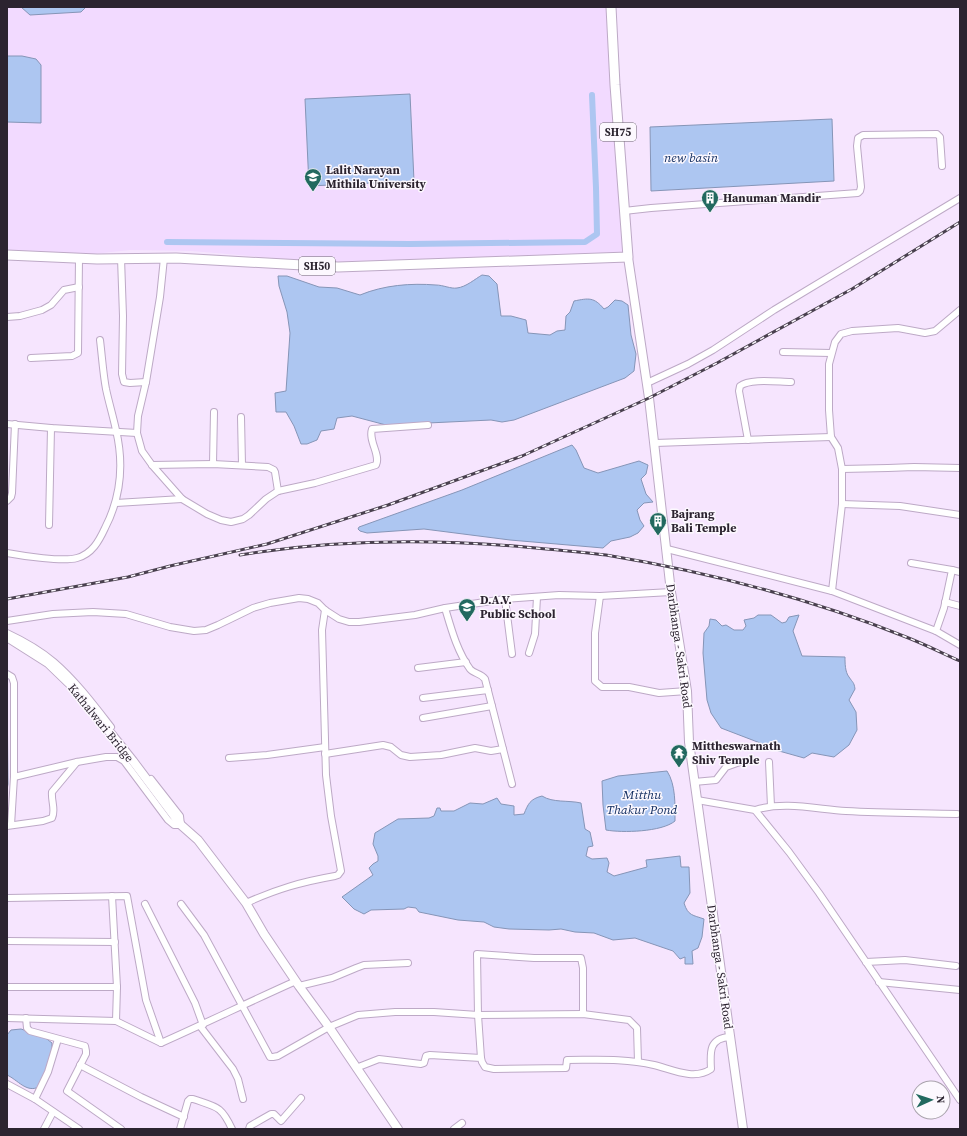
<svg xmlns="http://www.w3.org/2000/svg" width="967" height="1136" font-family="'Source Serif 4',serif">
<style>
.built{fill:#f2daff}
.water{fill:#adc6f1;stroke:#8695b7}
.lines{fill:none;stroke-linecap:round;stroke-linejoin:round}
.canal{stroke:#adc6f1;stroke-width:6}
.minor-casing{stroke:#bda9c6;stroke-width:8}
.secondary-casing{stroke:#bda9c6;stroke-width:10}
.primary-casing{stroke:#bda9c6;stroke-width:11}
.minor{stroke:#fff;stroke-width:6}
.secondary{stroke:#fff;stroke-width:8}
.primary{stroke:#fff;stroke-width:9}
.rail-casing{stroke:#49404e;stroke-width:3}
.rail{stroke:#fcf8fe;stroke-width:1.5;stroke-dasharray:4.5;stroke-linecap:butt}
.labels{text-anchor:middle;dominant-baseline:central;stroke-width:3;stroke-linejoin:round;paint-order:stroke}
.shield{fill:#fcf8fe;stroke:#6a646e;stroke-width:1}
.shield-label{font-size:11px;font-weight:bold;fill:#2c2430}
.poi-label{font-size:12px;font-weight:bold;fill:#2c2430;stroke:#fcf8fe;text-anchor:start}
.street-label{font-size:12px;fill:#2c2430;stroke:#fcf8fe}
.water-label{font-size:13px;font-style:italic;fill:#143063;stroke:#fcf8fe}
</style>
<rect width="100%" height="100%" fill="#f6e5fe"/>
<path class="built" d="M7 7H606L613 133 624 251 619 253 335 263 191 251 130 250 92 254 7 252Z"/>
<g class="water">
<path d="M21 7H86L81 12 30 15Z"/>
<path d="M7 56H22L36 59 41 65V123L7 122Z"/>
<path d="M410 94 414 181 309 186 305 99Z"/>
<path d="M832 119 834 181 651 191 650 127Z"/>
<path d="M482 275 489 276 497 284 501 316H511L526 320 528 333 550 335 557 331 565 330 566 316 570 312 574 301C589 298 594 297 604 309L608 307 615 300 622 301 628 305 631 335 636 354 634 371 625 378 514 420 502 422 491 420 386 425 352 416 337 418 334 429 321 431 317 440 307 444H301L294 426 286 412H276L275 393 286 391 290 333 287 312 279 286 278 276H287L319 287 337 288 360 295C384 285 411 283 436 285 443 285 451 289 457 288 466 287 475 279 482 275Z"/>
<path d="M572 445 576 450 584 468 598 473 639 461 648 465 646 474 641 479 646 494 653 502 644 503 637 510 640 520 644 526 638 533 630 537 611 541 603 548 510 540 424 529 367 533 360 531 358 529 359 527 462 490Z"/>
<path d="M758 615H771L782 623 786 622 789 617 799 615 793 631 802 656 845 657C845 663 845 672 849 677 853 683 854 682 855 689L849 700 856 712 857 730 849 745 834 757 812 753 804 758 772 749 768 746 721 728 711 713 707 700 703 653 704 633 709 626 710 619 716 620 722 626 726 625 734 630H743L746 626 744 620 754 618Z"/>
<path d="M7 684 8 784 7 790Z"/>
<path d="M667 771C676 785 675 805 675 821 662 832 622 833 606 830L603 805 602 781 618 776Z"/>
<path d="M542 796C553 803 568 800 581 803L585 829 590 832 593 846 588 847 586 856 592 859 607 858 609 863 607 872 614 876 647 867 646 860 680 856 681 867H689L690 893 684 903C688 916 693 915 704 919L702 937 698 948 692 951 693 964H685V957L680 959 673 951 635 938 613 940 594 933 575 932 561 929 549 930 509 929 494 927 484 922 458 920 419 912 416 908 408 907 404 909 371 910 364 914 354 909 342 897 373 875 369 868 373 864 378 861V856L373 844 375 833 398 819 429 818 434 816 437 808H440L441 811H454L470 803 483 804 497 798 501 804 514 806V815L524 814C528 804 530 799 542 796Z"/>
<path d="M21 1029 43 1036 52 1043C53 1058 45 1072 39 1087 26 1093 18 1080 7 1075V1035L11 1030Z"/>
</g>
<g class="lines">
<path class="canal" d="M167 242 410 244 585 242 597 234 596 188 592 95"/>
<g class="minor-casing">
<g id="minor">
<path d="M624 211 651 208 858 193 860 191 861 187 857 146 858 138 863 135 937 134 940 137 942 166"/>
<path d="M121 258 123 316 122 374 124 382 130 383 146 382"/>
<path d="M164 258 160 297 146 382 138 416 137 433 142 451 152 465 182 499 207 514 221 520 231 522 243 519 249 515 266 499 278 491 315 483 376 465C381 455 368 441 372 429L428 425"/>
<path d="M7 317 20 316 42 310 51 305 64 290 79 287"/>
<path d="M783 352 831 353"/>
<path d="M31 358 72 356 78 353 79 258"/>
<path d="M647 383 688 364 713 350 774 310 960 198"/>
<path d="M241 417 242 465"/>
<path d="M7 424 51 428 137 433"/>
<path d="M748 440 739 391 740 386C750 378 778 382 791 382"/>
<path d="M655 443 831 437"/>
<path d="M213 464 214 412"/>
<path d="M152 465 213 464 268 467 274 470 275 472 278 491"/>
<path d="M842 469 888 468 914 467 960 468"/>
<path d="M7 501 11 497 12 493 15 424"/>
<path d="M116 503 182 499"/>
<path d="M842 504 900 506 960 515"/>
<path d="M49 525 51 428"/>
<path d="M667 549 832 591 936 631 960 645"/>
<path d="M7 553C23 556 63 562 77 558 92 554 99 541 105 528 121 497 124 464 116 430 113 416 109 403 106 389 103 373 102 356 100 340"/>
<path d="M911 563 952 570"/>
<path d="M832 591 842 504V469L838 448 831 437 829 410V364L835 342 841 334 852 331 898 328 925 333 935 331 960 310"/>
<path d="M600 596 595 633V681L602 687H629L659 693 687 691"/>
<path d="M505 599 512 654"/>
<path d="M945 602 960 606"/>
<path d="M445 608C451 628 457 651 470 669 474 674 481 673 485 679L512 784"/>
<path d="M7 621 53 614 93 612 126 614 170 627 194 631 206 630 218 625 253 608 270 603 299 598 308 599 318 603 325 610 339 619 349 622H359L415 615 445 608 505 599 559 595 600 596 671 592"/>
<path d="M936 631 944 608 952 570 960 572"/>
<path d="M7 633C22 640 41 651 54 662 76 681 94 705 111 727"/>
<path d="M529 653 535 634 537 597"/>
<path d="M418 668 466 662"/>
<path d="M7 674 12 677 14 683V777L11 825"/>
<path d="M423 698 488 690"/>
<path d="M423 718 492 706"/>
<path d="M325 754 383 745 391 747 401 755 410 757 441 755 475 748 491 751 503 749"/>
<path d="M229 758 267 755 325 747"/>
<path d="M769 762 771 806"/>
<path d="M14 777 77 762 106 757H117L124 761 168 820 174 825H181L180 816 151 779"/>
<path d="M694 782 716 780 726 767 740 762"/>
<path d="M697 800 755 810 789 852 819 893 960 1100"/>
<path d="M755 810C784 801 816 809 846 811 883 813 920 813 957 814"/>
<path d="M7 826 43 821 52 818C56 810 51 801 52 792L77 762"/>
<path d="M112 896 117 987 116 1021"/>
<path d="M7 898 127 896 146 1000 161 1043"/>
<path d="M246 903C277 889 301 882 335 876L338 875 341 871 331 816 326 775 322 630 325 610"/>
<path d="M145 904 195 1003 203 1025"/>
<path d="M181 904 204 935 270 1057H273L278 1056 329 1027 358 1015 395 1012H434L478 1015 583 1014 629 1020 637 1028 638 1062"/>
<path d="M7 941 115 942"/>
<path d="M866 962 905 960 956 966"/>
<path d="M879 982 960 990"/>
<path d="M299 986 332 978 356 968 364 965 408 963"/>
<path d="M7 987H117"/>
<path d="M7 1018 116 1021 161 1043C206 1023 251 1001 296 981"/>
<path d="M26 1018 27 1028 30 1031 85 1046 86 1051V1054L67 1091 121 1129"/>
<path d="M200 1026 233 1069 238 1079 243 1099"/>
<path d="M481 1058 478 1015 477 954 534 958H581L583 968V1014"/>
<path d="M80 1065 141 1097 184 1117"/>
<path d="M356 1068 379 1059 421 1064 424 1063 426 1056 430 1055 481 1058 482 1062 485 1067 494 1069 566 1068 567 1060C595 1060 625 1058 654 1065 671 1069 694 1081 711 1069 710 1052 709 1038 730 1037"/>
<path d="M7 1084 35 1099 79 1129"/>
<path d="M35 1099 48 1072 58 1039"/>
<path d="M44 1129 53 1112"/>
<path d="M180 1129 188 1101 190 1099H193C216 1107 221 1105 232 1129"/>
<path d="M249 1129 250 1126 271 1114H274L281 1121 301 1098"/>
<path d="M454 1129 462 1123"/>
</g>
</g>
<g class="secondary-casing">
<g id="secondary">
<path d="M628 257 649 398 671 592 687 691 689 742 743 1129"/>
<path d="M7 637 48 663 76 690 133 761 181 825 198 840 246 903 264 934 299 986 329 1027 398 1129"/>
</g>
</g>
<g class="primary-casing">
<path id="primary" d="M7 255 97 259 176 258 338 267 628 257 615 85 611 7"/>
</g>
<use href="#minor" class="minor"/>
<use href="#secondary" class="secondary"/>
<use href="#primary" class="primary"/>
<g class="rail-casing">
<g id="rail">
<path d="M240 555C330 540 423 539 514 546 544 549 575 551 606 555 708 572 809 598 906 637 924 644 942 653 960 661"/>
<path d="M7 599 128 577 170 566 267 544 388 505 522 456 649 398 717 363 852 289 960 222"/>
</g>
</g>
<use href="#rail" class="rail"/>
</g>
<defs>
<g id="university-pin" transform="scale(0.9)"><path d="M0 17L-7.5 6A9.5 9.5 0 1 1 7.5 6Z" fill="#22695f" stroke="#fcf8fe"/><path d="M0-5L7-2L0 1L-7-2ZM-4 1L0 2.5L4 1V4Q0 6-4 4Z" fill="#fff"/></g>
<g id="building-pin" transform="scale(0.9)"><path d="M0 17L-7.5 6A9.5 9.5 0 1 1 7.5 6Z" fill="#22695f" stroke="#fcf8fe"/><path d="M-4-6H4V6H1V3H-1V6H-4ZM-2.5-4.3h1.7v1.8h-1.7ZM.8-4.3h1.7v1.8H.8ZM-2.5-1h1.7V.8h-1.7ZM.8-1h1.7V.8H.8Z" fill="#fff"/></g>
<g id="school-pin" transform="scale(0.9)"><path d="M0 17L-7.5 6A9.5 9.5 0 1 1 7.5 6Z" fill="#22695f" stroke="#fcf8fe"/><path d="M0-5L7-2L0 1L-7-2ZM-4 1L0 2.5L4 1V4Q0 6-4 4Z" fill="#fff"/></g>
<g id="temple-pin" transform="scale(0.9)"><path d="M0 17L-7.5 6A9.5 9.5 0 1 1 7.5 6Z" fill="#22695f" stroke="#fcf8fe"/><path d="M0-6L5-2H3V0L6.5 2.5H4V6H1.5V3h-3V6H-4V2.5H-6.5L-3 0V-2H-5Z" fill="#fff"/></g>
</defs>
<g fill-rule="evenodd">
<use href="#university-pin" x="313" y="177"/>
<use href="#building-pin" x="710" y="198"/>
<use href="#building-pin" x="658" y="521"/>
<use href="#school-pin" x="467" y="607"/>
<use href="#temple-pin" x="679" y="753"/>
</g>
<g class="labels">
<g class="shield">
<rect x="600" y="123" width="36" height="18" rx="3"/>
<rect x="299" y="257" width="36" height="18" rx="3"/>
</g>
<g class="shield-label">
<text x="618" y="132">SH75</text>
<text x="317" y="266">SH50</text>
</g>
<g class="poi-label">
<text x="326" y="170">Lalit Narayan<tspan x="326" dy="14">Mithila University</tspan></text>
<text x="723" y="198">Hanuman Mandir</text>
<text x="671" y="514">Bajrang<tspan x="671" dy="14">Bali Temple</tspan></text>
<text x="480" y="600">D.A.V.<tspan x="480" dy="14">Public School</tspan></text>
<text x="692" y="746">Mittheswarnath<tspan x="692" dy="14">Shiv Temple</tspan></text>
</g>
<g class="street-label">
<text transform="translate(679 646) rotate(82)">Darbhanga - Sakri Road</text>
<text transform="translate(101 723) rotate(51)">Kathalwari Bridge</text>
<text transform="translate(720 967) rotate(82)">Darbhanga - Sakri Road</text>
</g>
<g class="water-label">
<text x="691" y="157">new basin</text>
<text x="642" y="794">Mitthu<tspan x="642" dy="15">Thakur Pond</tspan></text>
</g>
</g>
<rect width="967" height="1136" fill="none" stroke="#2c2430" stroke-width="16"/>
<g transform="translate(931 1100) rotate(87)"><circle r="19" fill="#fcf8fe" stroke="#a9a3ac"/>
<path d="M0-3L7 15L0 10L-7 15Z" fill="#22695f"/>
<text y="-6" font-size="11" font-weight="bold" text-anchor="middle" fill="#2c2430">N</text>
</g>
</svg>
